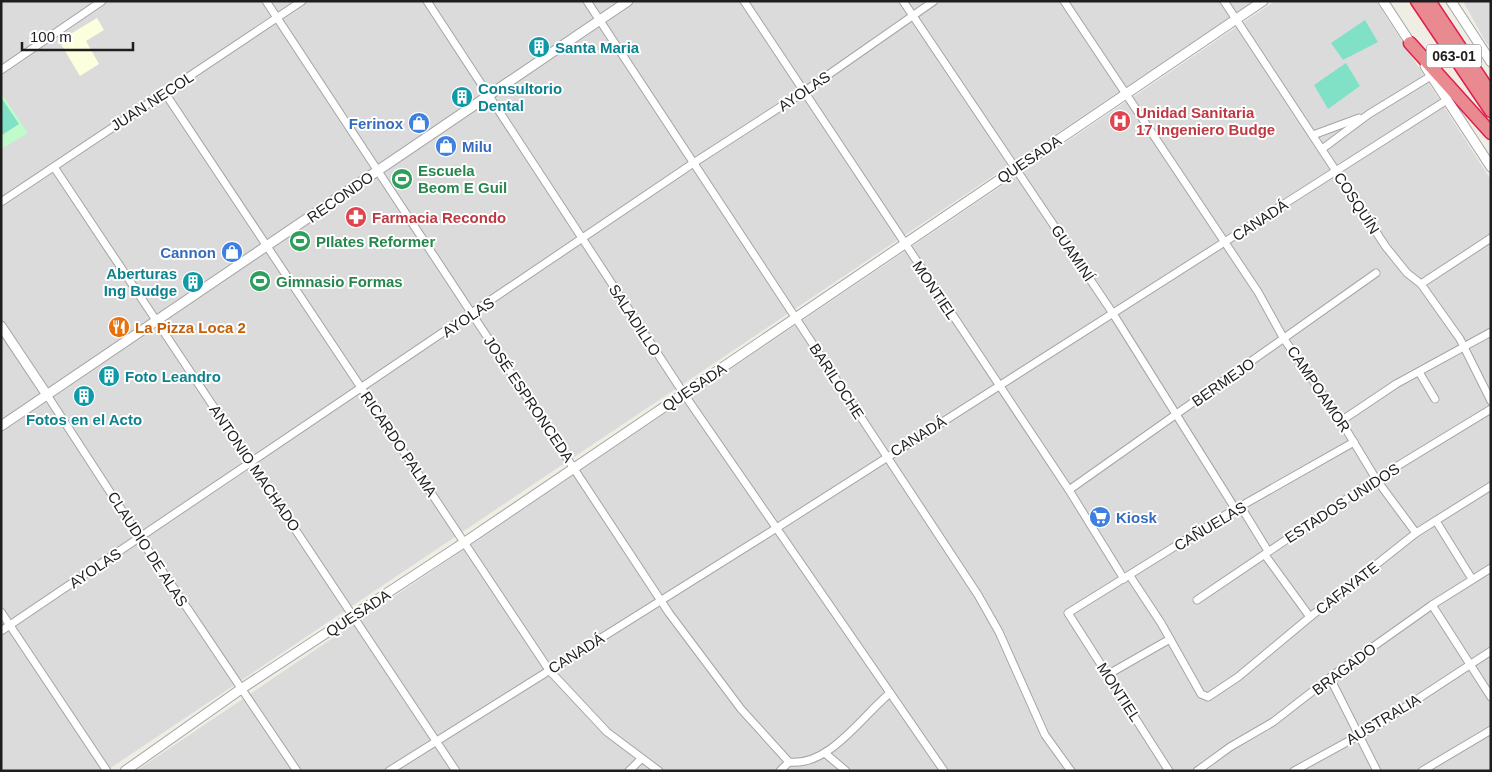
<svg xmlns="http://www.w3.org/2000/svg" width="1492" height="772" font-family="Helvetica,sans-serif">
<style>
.residential{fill:#dcdbdb}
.education{fill:#fbffdd}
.park{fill:#c0fbcb}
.pitch{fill:#80e1c6}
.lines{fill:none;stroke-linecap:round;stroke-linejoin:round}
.minor-casing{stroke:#a5a5a5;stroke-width:9}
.tertiary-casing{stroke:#a5a5a5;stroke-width:11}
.motorway-casing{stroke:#df1f4b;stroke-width:15}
.minor{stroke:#fff;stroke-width:7}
.tertiary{stroke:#fff;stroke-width:9}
.motorway{stroke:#e98990;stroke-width:12}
.labels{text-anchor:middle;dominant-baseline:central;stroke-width:4;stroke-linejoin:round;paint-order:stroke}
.shield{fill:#fff;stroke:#626262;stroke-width:1}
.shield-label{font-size:14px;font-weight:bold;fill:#1e1e1e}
.culture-label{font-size:15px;font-weight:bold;fill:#0d838f;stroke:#fff;text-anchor:start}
.street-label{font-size:15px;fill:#1e1e1e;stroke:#fff}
.health-label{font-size:15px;font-weight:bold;fill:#be3a42;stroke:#fff;text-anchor:start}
.shop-label{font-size:15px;font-weight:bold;fill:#366cbe;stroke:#fff;text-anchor:end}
.leisure-label{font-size:15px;font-weight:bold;fill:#27864d;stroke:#fff;text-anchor:start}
.food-label{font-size:15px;font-weight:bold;fill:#c56008;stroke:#fff;text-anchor:start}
</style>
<rect width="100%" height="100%" fill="#efede4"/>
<g class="residential">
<path d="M1 1H1254L106 771H1Z"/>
<path d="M1275 1H1376L1491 180V771H136Z"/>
<path d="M1463 1H1491V49L1485 41Z"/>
</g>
<path class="education" d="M97 18 104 30 86 41 99 64 80 76 59 41Z"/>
<path class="park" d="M1 93 28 133 1 149Z"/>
<g class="pitch">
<path d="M1365 20 1378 42 1343 60 1331 43Z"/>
<path d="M1346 63 1360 86 1328 109 1314 85Z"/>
<path d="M1 97 19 124 2 135H1Z"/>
</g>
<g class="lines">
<g class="minor-casing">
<g id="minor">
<path d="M266 1 669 613 741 709 789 762"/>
<path d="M427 1 684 394 944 771"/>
<path d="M587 1 978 595 999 632 1045 735 1071 771"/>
<path d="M744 1 1069 490 1124 579"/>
<path d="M903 1 1112 312 1236 510"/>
<path d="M1064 1 1258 292 1284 339 1341 421 1376 479 1416 533"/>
<path d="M1224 1 1386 247 1407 273 1421 284 1460 339 1491 401"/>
<path d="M1 70 102 1"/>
<path d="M165 93 549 670 607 732 659 771"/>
<path d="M1313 135 1359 118"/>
<path d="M1322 149 1369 114 1431 76"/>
<path d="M54 167 456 771"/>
<path d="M1 202 302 1"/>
<path d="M1421 284 1491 238"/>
<path d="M1419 372 1435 399"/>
<path d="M47 395 140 538 297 771"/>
<path d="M1341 421 1396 384 1491 332"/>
<path d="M1069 490 1376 273"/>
<path d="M1241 507 1268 551"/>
<path d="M1436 521 1472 579"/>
<path d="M1265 555 1310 617"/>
<path d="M1130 576 1161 623 1201 694 1208 697 1238 677 1310 617 1416 533 1491 486"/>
<path d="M1197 600 1376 479 1491 409"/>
<path d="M1432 605 1491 697"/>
<path d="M1 612 107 771"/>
<path d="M1 631 692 164 805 91 934 1"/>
<path d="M1107 675 1170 639"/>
<path d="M1330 678 1377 771"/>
<path d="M826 754 846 771"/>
<path d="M389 771 775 529 1447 100"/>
<path d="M629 771 641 759"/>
<path d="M780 771 789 762C829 767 862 716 890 693"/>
<path d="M1169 771 1068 613 1227 514 1354 442"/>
<path d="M1197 771 1230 747 1273 722 1336 673 1432 605 1491 568"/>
<path d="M1294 771 1378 725 1491 651"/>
<path d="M1422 771 1491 730"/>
</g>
</g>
<g class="tertiary-casing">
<g id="tertiary">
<path d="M1383 1 1413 47"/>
<path d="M1451 1 1491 62"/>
<path d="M1425 66 1491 167"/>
<path d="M1 326 47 395"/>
<path d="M1 426 628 1"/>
<path d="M125 771 241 689 465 542 1263 1"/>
</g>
</g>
<g class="motorway-casing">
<g id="motorway">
<path d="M1417 1 1491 111"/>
<path d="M1429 1 1491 94"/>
<path d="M1410 43 1491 133"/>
</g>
</g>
<use href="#minor" class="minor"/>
<use href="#tertiary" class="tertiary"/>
<use href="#motorway" class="motorway"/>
</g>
<defs>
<g id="building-disc" transform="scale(1.125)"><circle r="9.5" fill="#0f9aa8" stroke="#fff"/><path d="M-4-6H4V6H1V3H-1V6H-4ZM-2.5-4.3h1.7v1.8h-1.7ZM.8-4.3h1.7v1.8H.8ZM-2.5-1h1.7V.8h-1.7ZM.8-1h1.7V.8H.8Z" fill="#fff"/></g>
<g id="hospital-disc" transform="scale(1.125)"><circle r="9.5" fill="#e0444e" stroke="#fff"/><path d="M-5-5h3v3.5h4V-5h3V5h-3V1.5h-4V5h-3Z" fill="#fff"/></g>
<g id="shop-disc" transform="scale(1.125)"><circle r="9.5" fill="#3f7fe0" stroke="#fff"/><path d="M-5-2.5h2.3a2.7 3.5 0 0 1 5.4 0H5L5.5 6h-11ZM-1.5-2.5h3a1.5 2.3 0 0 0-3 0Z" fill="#fff"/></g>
<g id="stadium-disc" transform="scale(1.125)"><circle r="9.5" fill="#2e9e5b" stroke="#fff"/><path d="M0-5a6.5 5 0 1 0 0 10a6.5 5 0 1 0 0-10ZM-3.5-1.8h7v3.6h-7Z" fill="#fff"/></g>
<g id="pharmacy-disc" transform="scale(1.125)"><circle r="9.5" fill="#e0444e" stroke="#fff"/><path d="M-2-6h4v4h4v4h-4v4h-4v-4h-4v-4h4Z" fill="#fff"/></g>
<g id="restaurant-disc" transform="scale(1.125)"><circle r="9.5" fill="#e8710a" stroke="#fff"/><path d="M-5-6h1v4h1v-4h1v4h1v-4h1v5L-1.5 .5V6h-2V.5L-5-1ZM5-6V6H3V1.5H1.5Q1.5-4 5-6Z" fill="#fff"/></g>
<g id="supermarket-disc" transform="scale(1.125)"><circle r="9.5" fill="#3f7fe0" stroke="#fff"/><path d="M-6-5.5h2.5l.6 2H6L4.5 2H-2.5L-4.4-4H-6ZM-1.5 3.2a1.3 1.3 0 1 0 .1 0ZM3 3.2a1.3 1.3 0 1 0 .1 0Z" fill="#fff"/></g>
</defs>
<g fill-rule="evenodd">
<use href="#building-disc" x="539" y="47"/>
<use href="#building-disc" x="462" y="97"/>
<use href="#hospital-disc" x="1120" y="121"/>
<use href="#shop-disc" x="419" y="123"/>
<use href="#shop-disc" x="446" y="146"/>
<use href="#stadium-disc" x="402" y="179"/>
<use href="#pharmacy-disc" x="356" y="217"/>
<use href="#stadium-disc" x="300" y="241"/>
<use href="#shop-disc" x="232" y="252"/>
<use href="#stadium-disc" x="260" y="281"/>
<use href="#building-disc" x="193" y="282"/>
<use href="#restaurant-disc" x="119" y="327"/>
<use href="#building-disc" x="109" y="376"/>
<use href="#building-disc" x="84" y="396"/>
<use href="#supermarket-disc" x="1100" y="517"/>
</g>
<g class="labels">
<rect class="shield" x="1426.5" y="44.5" width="55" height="23" rx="4"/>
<g class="shield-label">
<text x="1454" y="56">063-01</text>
</g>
<g class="culture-label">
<text x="555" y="47">Santa Maria</text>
<text x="478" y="88">Consultorio<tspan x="478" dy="17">Dental</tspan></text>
<text x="177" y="273" text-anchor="end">Aberturas<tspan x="177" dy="17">Ing Budge</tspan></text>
<text x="125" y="376">Foto Leandro</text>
<text x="84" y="419" text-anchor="middle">Fotos en el Acto</text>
</g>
<g class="street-label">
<text transform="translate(804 91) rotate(-34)">AYOLAS</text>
<text transform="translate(152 101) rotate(-33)">JUAN NECOL</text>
<text transform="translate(1029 159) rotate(-34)">QUESADA</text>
<text transform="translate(340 197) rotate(-35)">RECONDO</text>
<text transform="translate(1357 203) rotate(57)">COSQUÍN</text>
<text transform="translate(1260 220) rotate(-33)">CANADÁ</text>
<text transform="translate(1073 253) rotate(56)">GUAMINÍ</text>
<text transform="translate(935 290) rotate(56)">MONTIEL</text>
<text transform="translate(468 317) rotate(-34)">AYOLAS</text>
<text transform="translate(635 320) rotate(57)">SALADILLO</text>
<text transform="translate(837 381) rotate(57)">BARILOCHE</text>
<text transform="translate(1223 382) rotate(-35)">BERMEJO</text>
<text transform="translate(694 387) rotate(-34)">QUESADA</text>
<text transform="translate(1319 389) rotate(56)">CAMPOAMOR</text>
<text transform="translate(529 399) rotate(56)">JOSÉ ESPRONCEDA</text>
<text transform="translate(918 436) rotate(-32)">CANADÁ</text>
<text transform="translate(399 444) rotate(56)">RICARDO PALMA</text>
<text transform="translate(255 468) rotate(56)">ANTONIO MACHADO</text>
<text transform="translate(1342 503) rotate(-33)">ESTADOS UNIDOS</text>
<text transform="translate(1210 526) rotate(-31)">CAÑUELAS</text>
<text transform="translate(148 549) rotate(57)">CLAUDIO DE ALAS</text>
<text transform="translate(95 568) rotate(-34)">AYOLAS</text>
<text transform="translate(1347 588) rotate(-38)">CAFAYATE</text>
<text transform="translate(358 613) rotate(-33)">QUESADA</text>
<text transform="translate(576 653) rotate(-32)">CANADÁ</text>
<text transform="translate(1344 669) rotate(-37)">BRAGADO</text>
<text transform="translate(1119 692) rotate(57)">MONTIEL</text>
<text transform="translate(1383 719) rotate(-31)">AUSTRALIA</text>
</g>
<g class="health-label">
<text x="1136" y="112">Unidad Sanitaria<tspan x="1136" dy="17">17 Ingeniero Budge</tspan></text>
<text x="372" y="217">Farmacia Recondo</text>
</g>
<g class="shop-label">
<text x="403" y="123">Ferinox</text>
<text x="462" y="146" text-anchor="start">Milu</text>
<text x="216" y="252">Cannon</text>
<text x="1116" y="517" text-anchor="start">Kiosk</text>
</g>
<g class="leisure-label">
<text x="418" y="170">Escuela<tspan x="418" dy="17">Beom E Guil</tspan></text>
<text x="316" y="241">PIlates Reformer</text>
<text x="276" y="281">Gimnasio Formas</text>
</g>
<g class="food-label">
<text x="135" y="327">La Pizza Loca 2</text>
</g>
</g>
<rect width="1492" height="772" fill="none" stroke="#1e1e1e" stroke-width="5"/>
<path d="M22 42v8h111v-8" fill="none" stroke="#1e1e1e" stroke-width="2.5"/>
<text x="30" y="42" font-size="15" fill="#1e1e1e" stroke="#ffffff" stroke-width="4" paint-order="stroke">100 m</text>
</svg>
